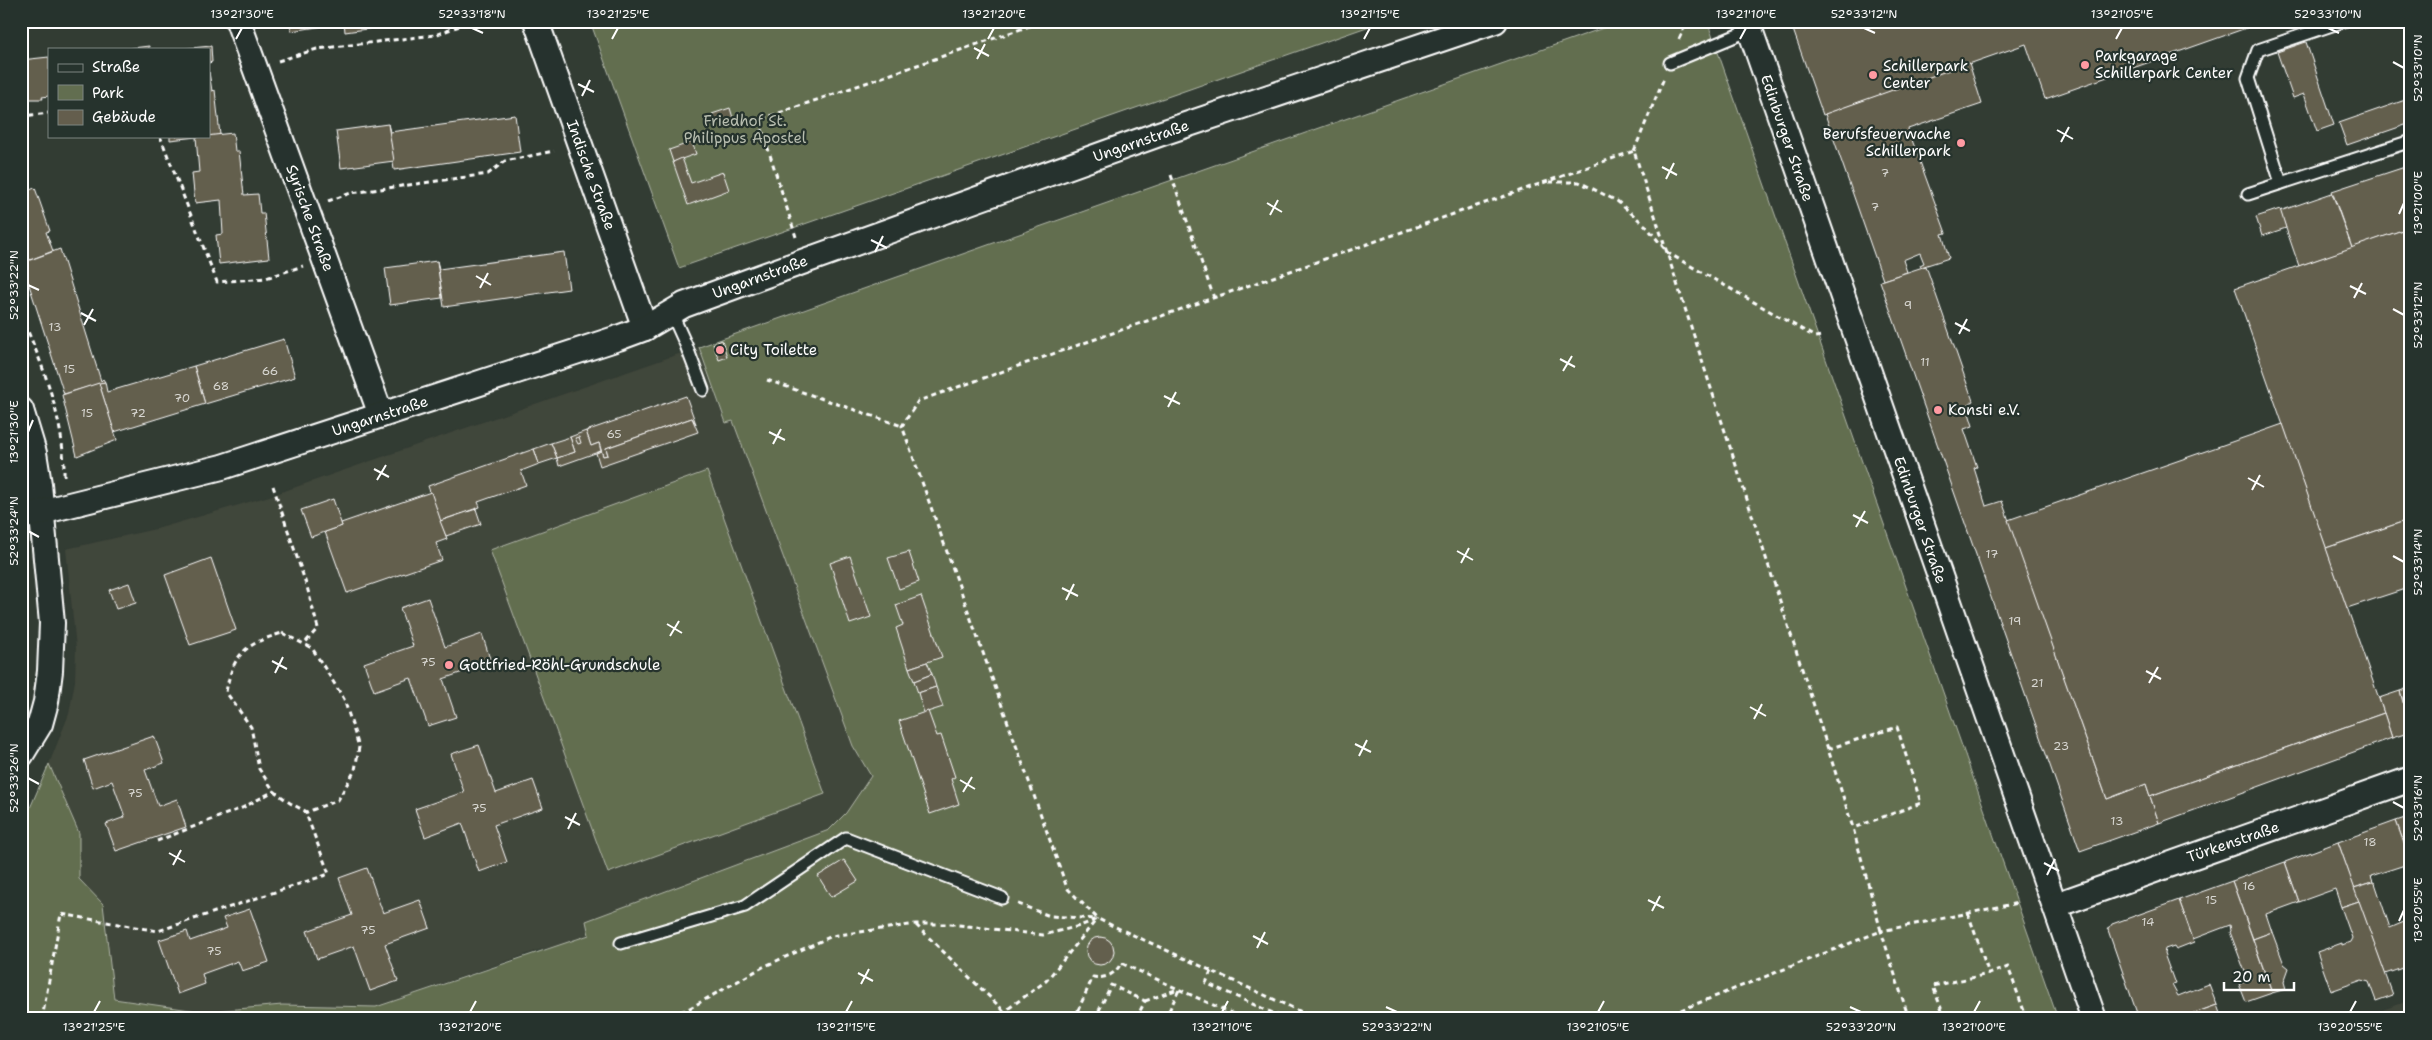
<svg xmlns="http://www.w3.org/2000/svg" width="2432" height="1040" font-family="'Shantell Sans',sans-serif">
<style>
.built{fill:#41463b}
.green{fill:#626e50;stroke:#b0b6a8}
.building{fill:#645e4d;stroke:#fff}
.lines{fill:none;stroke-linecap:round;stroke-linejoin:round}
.lane-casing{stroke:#fff;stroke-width:15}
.street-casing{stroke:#fff;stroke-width:28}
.path{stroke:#fff;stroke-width:3;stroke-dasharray:5 4;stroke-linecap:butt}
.lane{stroke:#26332d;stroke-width:11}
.street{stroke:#26332d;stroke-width:24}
.ticks{fill:none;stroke:#fff;stroke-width:2}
.poi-dot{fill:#ff9aa2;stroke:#26332d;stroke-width:2}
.labels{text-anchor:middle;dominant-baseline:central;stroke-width:4.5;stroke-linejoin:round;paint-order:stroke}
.number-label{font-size:12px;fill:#d8d7d2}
.poi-label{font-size:15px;fill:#fff;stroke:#26332d;text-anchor:start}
.park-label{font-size:15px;fill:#b8beb0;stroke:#26332d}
.street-label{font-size:15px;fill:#fff;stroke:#26332d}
.neatline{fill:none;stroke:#fff;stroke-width:2}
.ticks-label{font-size:12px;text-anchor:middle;fill:#fff}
</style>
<rect width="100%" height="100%" fill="#323c33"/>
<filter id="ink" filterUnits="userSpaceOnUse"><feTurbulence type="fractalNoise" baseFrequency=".02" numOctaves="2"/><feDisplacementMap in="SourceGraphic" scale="10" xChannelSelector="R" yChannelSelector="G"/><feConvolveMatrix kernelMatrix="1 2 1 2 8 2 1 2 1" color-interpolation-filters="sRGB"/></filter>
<g filter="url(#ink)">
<g class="built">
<path d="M699 347 725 422 733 421 1013 852 539 950 376 1007 282 1005 204 1012 113 999 103 904 79 880V833L49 764 69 714 75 681 76 648 66 549 160 528 273 495Z"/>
<path d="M2411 1000V1019H2357Z"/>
</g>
<g class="green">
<path d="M590 21H1384L679 268Z"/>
<path d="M1623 21H1707L2058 1019H21V813L27 815 49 764 79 833V879L103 904 114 999 204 1012 282 1005 376 1007 589 935 586 921 829 830 846 813 871 776 853 746 733 421 726 423 699 347Z"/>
<path d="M707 471 825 794 608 873 490 550Z"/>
</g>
<g class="building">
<path d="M290 21H344V23L291 31Z"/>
<path d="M344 21H424L345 32Z"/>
<path d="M1790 21H2266L2045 99 2026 44 1823 115Z"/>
<path d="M2306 42 2334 125 2317 131 2304 94 2293 98 2277 52Z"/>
<path d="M149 46V49H125Z"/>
<path d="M211 46 212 62 209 63V49H181Z"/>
<path d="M49 57V96L42 97 43 99H21V60Z"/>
<path d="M1969 63 1982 104 1908 129 1946 233 1942 234 1949 258 1921 267 1920 265 1924 263 1920 253 1903 260 1907 272 1883 280 1825 114Z"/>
<path d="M209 72 212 91 215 90 220 135 209 136Z"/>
<path d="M2411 98V123L2347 145 2339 123Z"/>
<path d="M730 108 733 118 715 124 712 114Z"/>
<path d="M515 115 520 152 394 170 388 124 390 132Z"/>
<path d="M388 124 394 161 341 168 336 131Z"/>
<path d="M233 133 235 151H239L244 195 258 194 260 213H264L269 258 219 264 216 235 223 234 221 200 195 203 192 173 199 172 196 137Z"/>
<path d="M170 136H205L170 140Z"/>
<path d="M692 142 696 154 673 162 669 150Z"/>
<path d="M682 158 691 183 723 172 729 190 688 205 673 162Z"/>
<path d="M2411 165V227L2352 248 2332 191Z"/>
<path d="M35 188 50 231 46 232 53 251 22 263 21 193Z"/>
<path d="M2332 193 2352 248 2299 266 2280 211Z"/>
<path d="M2280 209 2286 228 2262 236 2256 217Z"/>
<path d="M2411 227V519L2326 548 2235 288Z"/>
<path d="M60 249 101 381 103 379 105 382 64 394 22 263Z"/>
<path d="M564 252 569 289 444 307 437 261 439 269Z"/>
<path d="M437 261 442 298 390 305 385 268Z"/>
<path d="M1926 266 1973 401 1969 403 1973 411 1969 413 1973 426 1964 429 1977 467 1974 468 1986 506 2002 501 2107 799 2146 784 2159 823 2080 851 1880 281Z"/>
<path d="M284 339 295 377 205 404 194 366Z"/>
<path d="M722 340 727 357 719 360 713 344Z"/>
<path d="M194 366 205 404 114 432 99 383 105 382 107 392Z"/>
<path d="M99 383 117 440 77 456 62 395Z"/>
<path d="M686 396 696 424 692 418 606 448 608 455 603 456 599 443 591 446 586 431Z"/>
<path d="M692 418 698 432 600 466 596 453 601 451 603 456 608 455 606 448Z"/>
<path d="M2283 424 2384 713 2150 796 2146 784 2107 799 2008 520Z"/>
<path d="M586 431 591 446 599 443 601 451 559 466 557 458 575 452 570 437Z"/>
<path d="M570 437 575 452 557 458 551 443Z"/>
<path d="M579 437 581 443 578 444 575 438Z"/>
<path d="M551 443 557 458 539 464 534 449Z"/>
<path d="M534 449 539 464 521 471 526 485 478 502 480 507 440 521 428 486Z"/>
<path d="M431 492 447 539 436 543 442 560 347 593 325 532 342 526 341 523Z"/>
<path d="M333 499 342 526 311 537 301 510Z"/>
<path d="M476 509 481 524 446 536 440 521Z"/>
<path d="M2411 519V587L2347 608 2326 548Z"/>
<path d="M909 552 919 582 899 589 888 558Z"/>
<path d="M850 556 871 617 850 624 830 563Z"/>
<path d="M211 558 236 630 190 645 165 575Z"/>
<path d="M129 583 136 603 116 609 109 590Z"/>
<path d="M921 596 942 657 909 668 896 628 903 625 896 605Z"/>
<path d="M428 598 445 647 482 634 491 662 443 679 456 717 428 726 411 678 374 691 364 663 413 646 400 608Z"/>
<path d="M927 662 932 674 914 681 909 668Z"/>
<path d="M932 674 936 687 918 693 914 681Z"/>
<path d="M936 687 943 707 924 713 918 693Z"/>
<path d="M2411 687V727L2400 691Z"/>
<path d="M2400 691 2411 732 2392 738 2379 698Z"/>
<path d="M928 711 937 736 941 735 955 777 951 779 959 804 930 814 899 721Z"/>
<path d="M2384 713 2392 738 2159 823 2150 796Z"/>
<path d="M154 736 164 763 145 770 158 806 177 799 186 827 116 851 106 824 125 817 112 781 93 788 84 760Z"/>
<path d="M479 745 496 793 533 780 543 808 494 825 507 862 479 872 462 823 425 837 415 809 464 792 451 754Z"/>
<path d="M2411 816V863L2396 821Z"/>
<path d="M2396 821 2411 863 2371 876 2373 882 2354 888 2338 842Z"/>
<path d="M2338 842 2359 901 2341 907 2335 889 2299 902 2285 862Z"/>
<path d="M844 860 858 881 831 897 818 876Z"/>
<path d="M2285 862 2299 902 2266 914 2272 932 2253 939 2232 881Z"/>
<path d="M367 868 383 913 420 900 430 928 385 944 398 981 370 991 354 946 317 959 307 931 352 915 339 878Z"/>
<path d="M2232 881 2272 993 2246 1002 2239 984 2251 979 2249 972H2245L2230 932 2231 931 2230 925 2193 939 2179 900Z"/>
<path d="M2373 882 2375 883 2390 928 2411 919V965L2385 974 2354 888Z"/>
<path d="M2179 900 2194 942 2176 949 2174 946 2165 949 2164 954 2175 984 2172 985 2178 996 2209 984 2217 1005 2177 1019H2139L2108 930 2112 924Z"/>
<path d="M2359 901 2393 995 2376 1001 2369 982 2362 980 2331 991 2317 952 2342 943V945L2350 942 2352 938 2341 907Z"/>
<path d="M250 909 269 962 242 971 238 961 202 974 205 984 178 994 159 940 187 931 190 941 227 928 223 918Z"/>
<path d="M2272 932 2284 964 2289 968 2284 982 2286 989 2272 993 2253 939Z"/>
<circle cx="1100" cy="951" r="14"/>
<path d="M2217 1005 2222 1019H2177Z"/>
</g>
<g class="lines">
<g class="lane-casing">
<g id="lane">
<path d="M1670 63 1750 30"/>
<path d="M2281 183 2248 78 2258 50 2344 21"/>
<path d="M2248 194 2411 141"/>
<path d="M672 314 686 345 703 390"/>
<path d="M621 943 745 906 846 838 1002 898"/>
</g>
</g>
<g class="street-casing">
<g id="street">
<path d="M238 21 381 415"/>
<path d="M536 21 645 328"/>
<path d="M1747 21 2094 1019"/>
<path d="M21 410 34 453 39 484 52 623 50 671 46 702 40 724 21 755"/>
<path d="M21 517 222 467 618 338 645 328 684 305 763 276 1159 134 1495 21"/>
<path d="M2056 905 2411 779"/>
</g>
</g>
<g class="path">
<path d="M956 21V23"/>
<path d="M1679 39 1687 21"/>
<path d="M278 61 317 49 435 35 473 21"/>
<path d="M21 119 31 115 49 113"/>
<path d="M160 136 217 282 266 278 303 266"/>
<path d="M1634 151 1664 78"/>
<path d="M1171 175 1214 298"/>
<path d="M1549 182H1579L1617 201 1646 226 1668 253 1815 337 1822 336"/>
<path d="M328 201 351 193 488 174 505 161 554 151"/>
<path d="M796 237 759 120 1044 21"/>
<path d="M21 316C43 364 65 422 64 476"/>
<path d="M767 380 902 426"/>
<path d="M273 486 307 587 318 628 304 644"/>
<path d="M282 633 312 648 344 699 359 747 355 770 338 800 307 812 290 803 274 791 259 769 251 727 226 692C233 653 246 644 282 633Z"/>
<path d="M1828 749 1897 727 1921 803 1853 828"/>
<path d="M157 841 242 808 274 791"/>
<path d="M1018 904 1050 916 1097 919"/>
<path d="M1968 913 1989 974 2008 967 2027 1019"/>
<path d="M916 925 1004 1011 1027 1019"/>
<path d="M1211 971 1206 983 1286 1019"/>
<path d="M1145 1001 1178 989"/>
<path d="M42 1019 61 914 158 931 329 874 305 811"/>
<path d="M664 1019 690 1008 763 967 832 936 916 924H951L1043 935 1080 926 1097 919"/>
<path d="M994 1019 1046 981 1097 919"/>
<path d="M1074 1019 1093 977C1105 979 1115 975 1121 963L1244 1019"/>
<path d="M1095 1019 1111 985 1145 1001 1136 1019"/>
<path d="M1165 1019 1179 990"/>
<path d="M1317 1019 1098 919 1067 888 902 426 918 401 1634 151 1828 749 1853 828 1881 931 1658 1019"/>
<path d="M1909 1019 1881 931 2018 903"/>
<path d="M1945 1019 1933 986 1989 974"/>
</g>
<use href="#lane" class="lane"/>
<use href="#street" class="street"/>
</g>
</g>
<path class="ticks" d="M472 28 483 33M1864 28 1875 33M2328 28 2339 33M236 39 242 28M612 39 618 28M988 39 994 28M1364 39 1370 28M1740 39 1746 28M2116 39 2122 28M974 48 989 56M977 59 985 44M2393 62 2404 68M578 84 594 92M582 96 590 80M2057 130 2073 139M2061 142 2069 127M1662 167 1677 175M1666 179 1674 163M1267 203 1282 212M2399 214 2404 203M1270 215 1278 200M871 240 887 248M875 252 883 236M476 276 491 285M28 285 39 290M2350 286 2366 294M480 288 488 273M2354 298 2362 283M2393 309 2404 315M81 313 96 321M1955 323 1970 331M84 325 93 309M1959 334 1967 319M1560 359 1575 367M1563 371 1572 356M1164 396 1180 404M1168 407 1176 392M28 432 33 420M769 432 785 440M773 444 781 429M374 469 389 477M2248 478 2264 487M377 480 386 465M2252 490 2260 475M1853 515 1868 523M1856 527 1865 511M28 531 39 537M1457 551 1473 560M2393 556 2404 562M1461 563 1469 548M1062 588 1078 596M1066 600 1074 584M667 624 682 633M670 636 679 621M272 661 287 669M2146 671 2161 679M275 673 283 657M2149 683 2158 667M1750 707 1766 716M1754 719 1762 704M1355 744 1371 752M1359 756 1367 740M28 778 39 784M960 780 975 789M963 792 972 777M2393 802 2404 808M565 817 580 825M568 829 576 813M169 853 185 862M2044 863 2059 871M173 865 181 850M2047 875 2055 859M1648 900 1664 908M1652 911 1660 896M2399 921 2404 910M1253 936 1268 944M1257 948 1265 932M858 973 873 981M861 984 869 969M1386 1007 1397 1012M1850 1007 1861 1012M94 1012 100 1001M470 1012 476 1001M846 1012 852 1001M1222 1012 1228 1001M1598 1012 1604 1001M1974 1012 1980 1001M2350 1012 2356 1001"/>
<g class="poi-dot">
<circle cx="2085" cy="65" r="5"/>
<circle cx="1873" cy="75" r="5"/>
<circle cx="1961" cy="143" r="5"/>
<circle cx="720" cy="350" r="5"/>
<circle cx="1938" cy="410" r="5"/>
<circle cx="449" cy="665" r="5"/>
</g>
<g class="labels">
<g class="number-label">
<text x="1885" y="173">7</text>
<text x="1875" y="207">7</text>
<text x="1908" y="305">9</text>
<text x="55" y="327">13</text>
<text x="1925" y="362">11</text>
<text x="69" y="369">15</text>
<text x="270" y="371">66</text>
<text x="221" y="386">68</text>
<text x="182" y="398">70</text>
<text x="87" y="413">15</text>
<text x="138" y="413">72</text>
<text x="614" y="434">65</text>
<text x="1992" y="554">17</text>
<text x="2015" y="621">19</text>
<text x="428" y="662">75</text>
<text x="2037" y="683">21</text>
<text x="2061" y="746">23</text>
<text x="135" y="793">75</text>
<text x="479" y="808">75</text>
<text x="2117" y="821">13</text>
<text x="2370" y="842">18</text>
<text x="2249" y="886">16</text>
<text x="2211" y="900">15</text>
<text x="2148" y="922">14</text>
<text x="368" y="930">75</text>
<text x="214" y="951">75</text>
</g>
<g class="poi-label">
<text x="2095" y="56">Parkgarage<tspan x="2095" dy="17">Schillerpark Center</tspan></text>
<text x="1883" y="66">Schillerpark<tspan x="1883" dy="17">Center</tspan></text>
<text x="1951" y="134" text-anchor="end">Berufsfeuerwache<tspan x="1951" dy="17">Schillerpark</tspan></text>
<text x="730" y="350">City Toilette</text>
<text x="1948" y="410">Konsti e.V.</text>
<text x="459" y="665">Gottfried-Röhl-Grundschule</text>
</g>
<g class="park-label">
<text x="745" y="121">Friedhof St.<tspan x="745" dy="17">Philippus Apostel</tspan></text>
</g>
<g class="street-label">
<text transform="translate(1787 138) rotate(71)">Edinburger Straße</text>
<text transform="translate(1141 141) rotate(-19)">Ungarnstraße</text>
<text transform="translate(591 175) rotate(70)">Indische Straße</text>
<text transform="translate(310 218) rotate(70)">Syrische Straße</text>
<text transform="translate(760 277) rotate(-20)">Ungarnstraße</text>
<text transform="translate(380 416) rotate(-18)">Ungarnstraße</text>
<text transform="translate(1920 520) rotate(71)">Edinburger Straße</text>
<text transform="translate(2233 842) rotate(-19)">Türkenstraße</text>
</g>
</g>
<rect width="2432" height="1040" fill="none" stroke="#26332d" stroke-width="55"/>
<rect x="48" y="48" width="162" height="90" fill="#26332d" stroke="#7d8581"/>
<rect x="58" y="64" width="25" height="8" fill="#26332d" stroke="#7d8581"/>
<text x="92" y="72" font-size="15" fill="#ffffff">Straße</text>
<rect x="58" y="85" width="25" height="15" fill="#626e50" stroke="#7d8581"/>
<text x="92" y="98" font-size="15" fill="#ffffff">Park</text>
<rect x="58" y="110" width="25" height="15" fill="#645e4d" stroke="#7d8581"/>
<text x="92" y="122" font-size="15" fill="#ffffff">Gebäude</text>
<path d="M2224 982v8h70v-8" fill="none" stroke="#ffffff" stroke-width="2.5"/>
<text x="2232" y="982" font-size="15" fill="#ffffff" stroke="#26332d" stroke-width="4" paint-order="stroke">20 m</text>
<rect x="28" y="28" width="2376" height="984" class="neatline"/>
<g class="ticks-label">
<text x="242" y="18">13°21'30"E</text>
<text x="472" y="18">52°33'18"N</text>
<text x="618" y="18">13°21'25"E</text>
<text x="994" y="18">13°21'20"E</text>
<text x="1370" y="18">13°21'15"E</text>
<text x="1746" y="18">13°21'10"E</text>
<text x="1864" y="18">52°33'12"N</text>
<text x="2122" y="18">13°21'05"E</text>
<text x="2328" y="18">52°33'10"N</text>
<text transform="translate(2418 68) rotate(-90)" y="4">52°33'10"N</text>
<text transform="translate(2418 203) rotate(-90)" y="4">13°21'00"E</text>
<text transform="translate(14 285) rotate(-90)" y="4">52°33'22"N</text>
<text transform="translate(2418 315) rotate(-90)" y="4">52°33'12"N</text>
<text transform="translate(14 432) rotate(-90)" y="4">13°21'30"E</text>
<text transform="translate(14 531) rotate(-90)" y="4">52°33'24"N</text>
<text transform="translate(2418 562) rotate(-90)" y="4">52°33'14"N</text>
<text transform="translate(14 778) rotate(-90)" y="4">52°33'26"N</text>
<text transform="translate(2418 808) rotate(-90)" y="4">52°33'16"N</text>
<text transform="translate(2418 910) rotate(-90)" y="4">13°20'55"E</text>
<text x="94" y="1031">13°21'25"E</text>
<text x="470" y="1031">13°21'20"E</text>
<text x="846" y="1031">13°21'15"E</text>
<text x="1222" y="1031">13°21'10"E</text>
<text x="1397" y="1031">52°33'22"N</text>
<text x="1598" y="1031">13°21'05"E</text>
<text x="1861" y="1031">52°33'20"N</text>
<text x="1974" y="1031">13°21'00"E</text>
<text x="2350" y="1031">13°20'55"E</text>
</g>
</svg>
